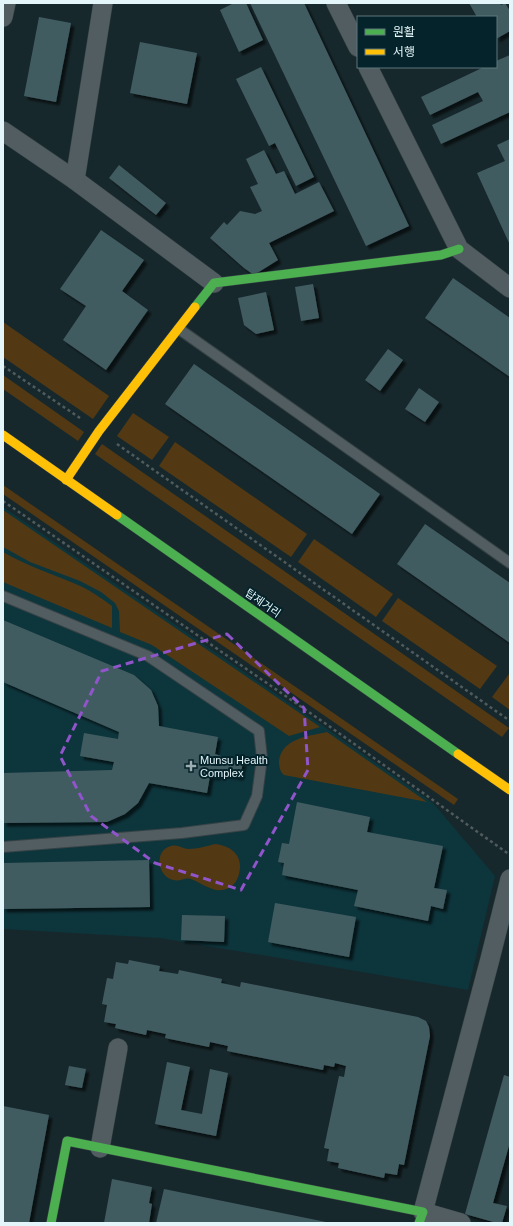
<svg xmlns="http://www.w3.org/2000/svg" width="513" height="1226" font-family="Arial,'Noto Sans KR',sans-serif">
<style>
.built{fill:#0d353c}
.green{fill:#523913}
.building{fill:#415c61;filter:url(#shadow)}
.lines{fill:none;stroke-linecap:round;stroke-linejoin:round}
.lane-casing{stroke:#364245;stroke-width:12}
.street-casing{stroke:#364245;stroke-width:20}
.fast-casing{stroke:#364245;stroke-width:10}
.slow-casing{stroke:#364245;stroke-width:10}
.path{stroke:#505b5d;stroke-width:2.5;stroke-dasharray:3 3;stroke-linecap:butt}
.lane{stroke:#515d60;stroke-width:10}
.street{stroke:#515d60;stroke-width:19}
.fast{stroke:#4caf50;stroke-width:9}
.slow{stroke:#ffc107;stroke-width:9}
.marked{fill:none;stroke:#9054cb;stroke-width:3;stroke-dasharray:8 5;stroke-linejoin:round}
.poi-dot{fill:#9daeb2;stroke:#04232a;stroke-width:1.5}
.labels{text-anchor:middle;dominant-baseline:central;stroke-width:4;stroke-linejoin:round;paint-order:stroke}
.street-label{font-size:11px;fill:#e5f6fa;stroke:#04232a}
.poi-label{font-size:11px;fill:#e5f6fa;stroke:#04232a;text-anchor:start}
</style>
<defs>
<filter id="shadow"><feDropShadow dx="3.5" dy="3.5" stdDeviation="1" flood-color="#0009"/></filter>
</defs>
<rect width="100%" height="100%" fill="#17282c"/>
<path class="built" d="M3 507 326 728 433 803 495 876 468 990 160 938 3 929Z"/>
<g class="green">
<path d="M3 322 109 396 93 419 3 357Z"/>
<path d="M3 375 84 432 78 441 3 389Z"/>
<path d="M133 413 169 437 152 460 117 436Z"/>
<path d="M175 442 307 534 291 557 159 466Z"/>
<path d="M102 444 509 728 502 737 95 454Z"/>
<path d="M3 485 458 799 454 805 3 494Z"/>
<path d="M3 510 320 727 289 736 152 645 120 632 119 611 115 603 101 592 80 581 30 562 3 547Z"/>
<path d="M314 539 393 594 376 617 298 562Z"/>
<path d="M3 552C27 566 53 574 78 585 90 590 101 598 112 606V628L3 582Z"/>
<path d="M398 598 497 666 480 689 382 621Z"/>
<path d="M509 674 510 675V710L492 697Z"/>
<path d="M327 732 427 802 284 775C280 772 279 766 279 761 282 738 309 736 327 732Z"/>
<path d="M215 844C227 845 240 852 240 866 240 880 232 892 216 890 207 888 199 882 191 879 185 877 180 882 173 880 157 876 154 850 171 846 178 844 182 849 189 849 197 849 207 846 215 844Z"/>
</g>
<g class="building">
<path d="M234 3H246L263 40 239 52 220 10Z"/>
<path d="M250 3H304L409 226 366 246Z"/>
<path d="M469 3H500L501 5 505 3 510 11V31L496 39V17H477Z"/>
<path d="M39 17 71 23 56 102 24 96Z"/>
<path d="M140 42 197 53 187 104 130 93Z"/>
<path d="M510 55V112L441 144 432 125 483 101 478 92 430 115 421 97 484 67H496V61Z"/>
<path d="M261 67 314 177 296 186 275 143 269 146 236 79Z"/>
<path d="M510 139V245L477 173 505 161 497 145Z"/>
<path d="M264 150 276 174 284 171 295 194 319 182 334 211 269 243 278 260 254 275 244 268 210 238 224 222 227 225 240 211 255 214 262 211 250 187 258 184 246 159Z"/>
<path d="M119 165 166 203 156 215 109 178Z"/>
<path d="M101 230 144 260 122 291 148 310 106 370 63 340 86 306 60 289Z"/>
<path d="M453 278 510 318V377L425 318Z"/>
<path d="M313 284 319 318 301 321 295 287Z"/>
<path d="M266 292 274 330 256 334 244 325 238 298Z"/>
<path d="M388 349 403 360 380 391 365 380Z"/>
<path d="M194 364 380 494 352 534 165 404Z"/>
<path d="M419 388 439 402 425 422 405 409Z"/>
<path d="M425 524 510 583V643L397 564Z"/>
<path d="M3 620 134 675 151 690 158 706 159 726 218 737 215 754 221 756V758L243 762 240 777 218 773 217 777 210 776 207 793 149 783 138 803 125 814 107 822 3 823V773L112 770 114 762 80 756 84 733 118 739 119 732 3 682Z"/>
<path d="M297 802 370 817 367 832 443 846 434 888 447 890 443 909 431 906 428 921 354 906 358 890 282 875 284 863 278 862 282 843 289 844Z"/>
<path d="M149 860 150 907 3 909V863Z"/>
<path d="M275 903 356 917 349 957 268 942Z"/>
<path d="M182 915 225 916 224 942 181 940Z"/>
<path d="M129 960 160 966 159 971 178 974 179 970 222 979 221 983 231 985 240 987 241 982 418 1017 426 1021 429 1027 430 1036 404 1165 399 1164 397 1175 385 1173 384 1178 338 1168 339 1163 327 1161 329 1149 324 1148 339 1076 344 1077 346 1066 335 1063 334 1067 324 1065 323 1070 227 1051 228 1046 210 1042 209 1047 165 1038 166 1034 147 1030 146 1035 115 1028 116 1024 104 1022 107 1005 102 1004 107 978 113 979 116 962 128 964Z"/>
<path d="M167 1062 190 1067 181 1110 202 1114 210 1069 228 1073 216 1136 155 1124Z"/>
<path d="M69 1066 86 1069 82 1088 65 1085Z"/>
<path d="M504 1075 510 1077V1142L493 1203 507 1206 502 1223H497L465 1214Z"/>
<path d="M3 1106 49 1115 29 1223H3Z"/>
<path d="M112 1179 152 1187 149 1203 152 1204 149 1223H104Z"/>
<path d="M164 1189 326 1222V1223H156Z"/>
</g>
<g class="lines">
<g class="lane-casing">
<g id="lane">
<path d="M179 329 510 563"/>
<path d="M3 596 148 656 259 731 262 758 257 796 244 825 182 833 3 847"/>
</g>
</g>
<g class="street-casing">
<g id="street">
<path d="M103 3 75 180 214 283"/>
<path d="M336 3 358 47"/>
<path d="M3 17 6 3"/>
<path d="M368 67 459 249 510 288"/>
<path d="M3 131 75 180"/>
<path d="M100 1148 118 1048"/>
<path d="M461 1223 423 1212 490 959 510 879"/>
</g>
</g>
<g class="fast-casing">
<g id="fast">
<path d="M195 307 214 283 441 255 459 249"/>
<path d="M117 515 458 754"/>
<path d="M51 1223 67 1141 423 1212 419 1223"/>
</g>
</g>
<g class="slow-casing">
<g id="slow">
<path d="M3 435 117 515"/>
<path d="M66 480 99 431 195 307"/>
<path d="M458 754 510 790"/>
</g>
</g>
<g class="path">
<path d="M3 366 80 418"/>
<path d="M117 444 510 721"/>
<path d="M3 501 329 726 510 855"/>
</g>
<use href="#lane" class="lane"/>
<use href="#street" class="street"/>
<use href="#fast" class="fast"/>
<use href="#slow" class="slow"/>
</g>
<path class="marked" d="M227 634 304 708 308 770 241 890 155 863 91 816 60 756 102 671Z"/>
<path class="poi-dot" d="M189 760h4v4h4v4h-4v4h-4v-4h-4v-4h4z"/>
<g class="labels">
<g class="street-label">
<text transform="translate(263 603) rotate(35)">탑제거리</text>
</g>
<g class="poi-label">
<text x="200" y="760">Munsu Health<tspan x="200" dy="13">Complex</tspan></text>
</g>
</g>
<rect width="513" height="1226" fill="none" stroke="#e5f6fa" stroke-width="8"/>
<rect x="357" y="16" width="140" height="52" fill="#04232a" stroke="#5e777d"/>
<rect x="365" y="29" width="20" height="6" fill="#4caf50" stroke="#5e777d"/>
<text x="393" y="36" font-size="12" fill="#e5f6fa">원활</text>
<rect x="365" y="49" width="20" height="6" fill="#ffc107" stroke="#5e777d"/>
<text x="393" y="56" font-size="12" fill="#e5f6fa">서행</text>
</svg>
